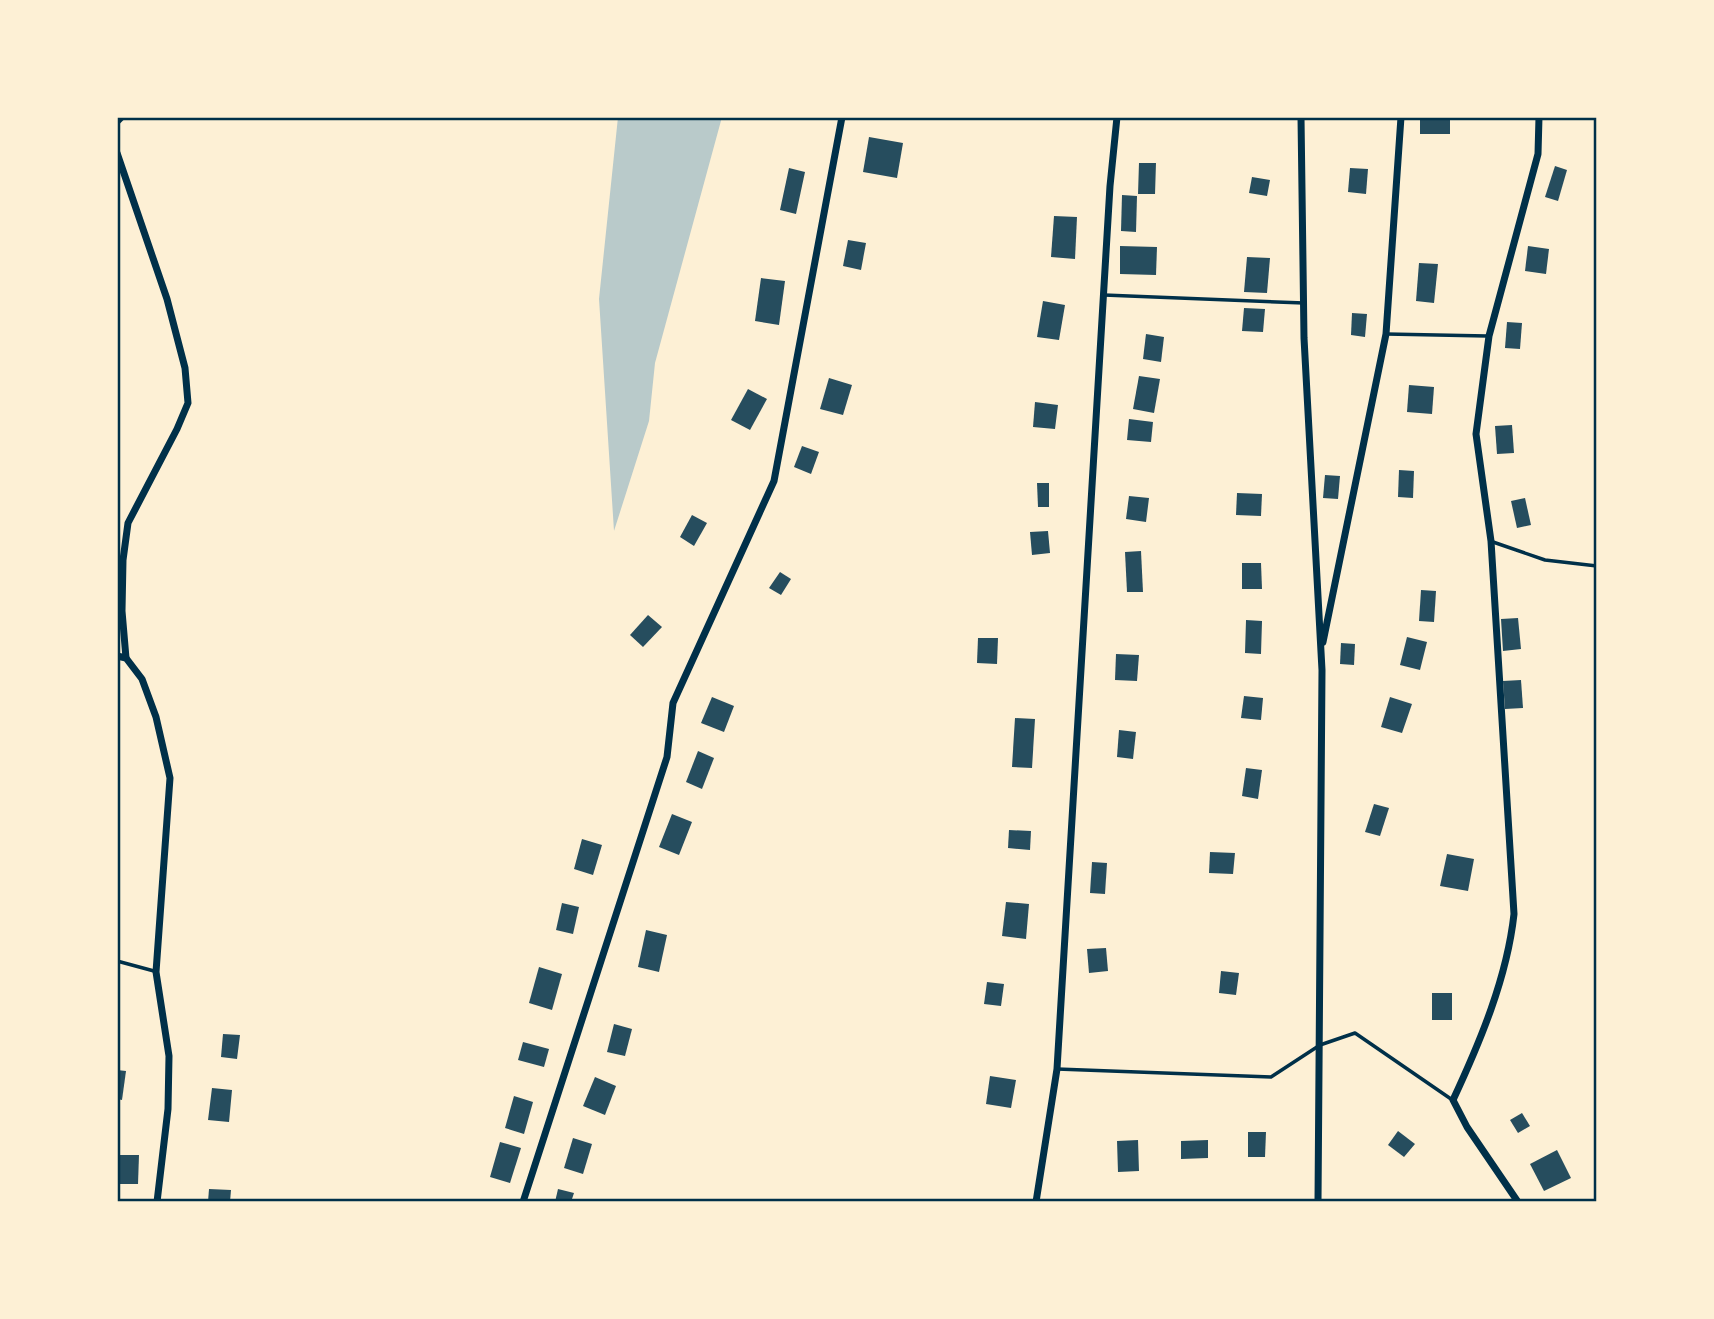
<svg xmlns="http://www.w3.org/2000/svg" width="1714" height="1319" font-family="Arial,sans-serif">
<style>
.green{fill:#b9caca}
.building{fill:#264d5e}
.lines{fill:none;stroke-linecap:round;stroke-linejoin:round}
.service{stroke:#003049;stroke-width:3.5}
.minor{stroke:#003049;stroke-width:7}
.neatline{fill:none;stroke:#003049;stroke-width:2.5}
</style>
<rect width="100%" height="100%" fill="#fdf0d5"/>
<path class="green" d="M618 117H722L655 363 649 421 614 531 599 299Z"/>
<g class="building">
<rect x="1420" y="117" width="30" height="17"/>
<path d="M869 137 903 143 897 178 863 172Z"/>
<path d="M1139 163H1156L1155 194H1138Z"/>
<path d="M1555 166 1567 170 1558 201 1545 197Z"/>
<path d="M789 168 805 172 796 214 780 210Z"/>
<path d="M1350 168 1368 169 1366 194 1348 192Z"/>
<path d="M1252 177 1270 180 1267 196 1249 193Z"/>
<path d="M1122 195 1137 196 1136 232 1121 231Z"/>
<path d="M1054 216 1077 217 1075 259 1051 257Z"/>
<path d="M848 240 866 243 861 270 843 266Z"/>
<path d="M1120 246 1157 247 1156 275 1120 274Z"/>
<path d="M1528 246 1549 249 1546 274 1525 271Z"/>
<path d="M1247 257 1270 258 1267 293 1244 292Z"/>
<path d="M1419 263 1438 264 1434 303 1416 301Z"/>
<path d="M761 278 785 281 779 325 755 321Z"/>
<path d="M1043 301 1065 305 1059 340 1037 337Z"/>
<path d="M1244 308 1265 309 1263 332 1242 331Z"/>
<path d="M1352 313 1367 314 1365 337 1351 335Z"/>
<path d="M1507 322 1522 323 1520 349 1505 348Z"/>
<path d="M1146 334 1164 337 1161 362 1143 359Z"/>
<path d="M1139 376 1160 379 1154 413 1133 409Z"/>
<path d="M829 378 852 385 843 415 820 409Z"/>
<path d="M1409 385 1434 387 1432 414 1407 412Z"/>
<path d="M748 389 767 399 750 430 731 420Z"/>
<path d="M1035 402 1058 405 1055 429 1033 427Z"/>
<path d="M1129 419 1153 422 1151 442 1127 440Z"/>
<path d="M1512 425 1514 453 1497 454 1495 426Z"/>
<path d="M802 446 819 452 811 474 794 467Z"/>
<path d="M1399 470 1414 471 1413 498 1398 497Z"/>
<path d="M1325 475 1340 476 1338 499 1323 498Z"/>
<path d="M1037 483H1049V507H1038Z"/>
<path d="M1237 493 1262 494 1261 516 1236 515Z"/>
<path d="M1129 496 1149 498 1146 522 1126 519Z"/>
<path d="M1525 498 1531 525 1517 528 1511 501Z"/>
<path d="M692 515 707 523 694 546 680 537Z"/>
<path d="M1048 531 1050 553 1032 555 1030 532Z"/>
<path d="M1141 551 1143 592H1127L1125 552Z"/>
<path d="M1242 563H1261L1262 589H1242Z"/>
<path d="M780 572 791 579 781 595 769 588Z"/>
<path d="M1421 590 1436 591 1434 622 1419 621Z"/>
<path d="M648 615 662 627 643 647 630 635Z"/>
<path d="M1518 618 1521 649 1503 651 1501 619Z"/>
<path d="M1246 620 1262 621 1261 654 1245 653Z"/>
<path d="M1407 637 1427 642 1420 670 1400 665Z"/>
<path d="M978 638H998L997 664 977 663Z"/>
<path d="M1341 643 1355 644 1354 665 1340 664Z"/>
<path d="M1116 654 1139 655 1137 681 1115 680Z"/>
<path d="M1521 680 1523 708 1505 709 1503 681Z"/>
<path d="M1244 696 1263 698 1261 720 1241 718Z"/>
<path d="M712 697 734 706 724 732 701 723Z"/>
<path d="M1390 697 1412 704 1402 733 1381 727Z"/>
<path d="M1015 718 1035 719 1032 768 1012 767Z"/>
<path d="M1119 730 1136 732 1133 759 1117 757Z"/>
<path d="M698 751 714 758 702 789 686 782Z"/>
<path d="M1246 768 1262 770 1258 799 1242 796Z"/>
<path d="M1374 804 1389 808 1380 836 1365 832Z"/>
<path d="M672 814 692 822 679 855 659 847Z"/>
<path d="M1009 830 1031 831 1030 850 1008 848Z"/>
<path d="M582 839 602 845 593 875 574 869Z"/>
<path d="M1210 852 1235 853 1233 874 1209 873Z"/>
<path d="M1447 854 1474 859 1468 891 1440 886Z"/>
<path d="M1092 862 1107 863 1105 894 1090 893Z"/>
<path d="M1006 902 1029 904 1026 939 1002 936Z"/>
<path d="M562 903 579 907 573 934 556 930Z"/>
<path d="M646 930 667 935 659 972 638 967Z"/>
<path d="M1106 948 1108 971 1089 973 1087 949Z"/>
<path d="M539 967 562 974 552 1010 529 1003Z"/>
<path d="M1221 971 1239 973 1236 995 1219 993Z"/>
<path d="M987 982 1004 984 1001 1006 984 1004Z"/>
<rect x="1432" y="993" width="20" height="27"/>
<path d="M614 1024 632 1029 625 1056 607 1052Z"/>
<path d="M223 1034 240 1035 237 1059 221 1057Z"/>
<path d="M523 1042 549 1049 544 1067 518 1060Z"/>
<path d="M117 1070 126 1071 122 1100 117 1099Z"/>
<path d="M990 1076 1016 1080 1011 1108 986 1104Z"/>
<path d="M595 1077 616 1086 605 1115 583 1106Z"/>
<path d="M212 1088 232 1090 229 1122 208 1120Z"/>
<path d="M514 1096 533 1102 524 1134 505 1128Z"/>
<path d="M1522 1113 1530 1126 1518 1133 1510 1120Z"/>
<path d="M1398 1131 1415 1144 1404 1157 1388 1145Z"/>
<path d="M1248 1132H1266L1265 1157H1248Z"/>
<path d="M573 1138 592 1144 583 1174 564 1168Z"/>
<path d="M1138 1140 1139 1171 1118 1172 1117 1141Z"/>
<path d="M1208 1140V1158L1181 1159V1141Z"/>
<path d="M500 1142 521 1148 510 1183 490 1177Z"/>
<path d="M1557 1150 1571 1178 1544 1191 1530 1164Z"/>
<path d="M119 1155H139L138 1184H119Z"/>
<path d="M209 1189 231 1190 230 1202H208Z"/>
<path d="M558 1189 574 1193 571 1202H555Z"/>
</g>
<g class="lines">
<g class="service">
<path d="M117 124 124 117"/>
<path d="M1104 295 1304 303"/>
<path d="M1386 334 1487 336"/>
<path d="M1493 542 1545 560 1597 566"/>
<path d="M117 961 154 971"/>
<path d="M1057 1069 1271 1077 1320 1045 1355 1033 1451 1099"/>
</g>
<g class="minor">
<path d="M1301 117 1304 338 1322 670 1318 1202"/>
<path d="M117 153 167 299 185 368 188 403 177 429 128 523 123 560 122 611 126 658"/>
<path d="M1323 642 1386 334 1401 117"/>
<path d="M117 656 126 658 142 679 156 717 170 778 156 972 169 1056 168 1109 157 1202"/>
<path d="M523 1202 667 757 673 703 774 481 842 117"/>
<path d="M1036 1202 1057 1069 1110 186 1117 117"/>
<path d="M1518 1202 1467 1127 1453 1100C1480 1042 1507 978 1514 914L1491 541 1476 434 1489 336 1538 154 1539 117"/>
</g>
</g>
<rect width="1714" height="1319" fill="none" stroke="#fdf0d5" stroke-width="238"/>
<rect x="119" y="119" width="1476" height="1081" class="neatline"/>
</svg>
